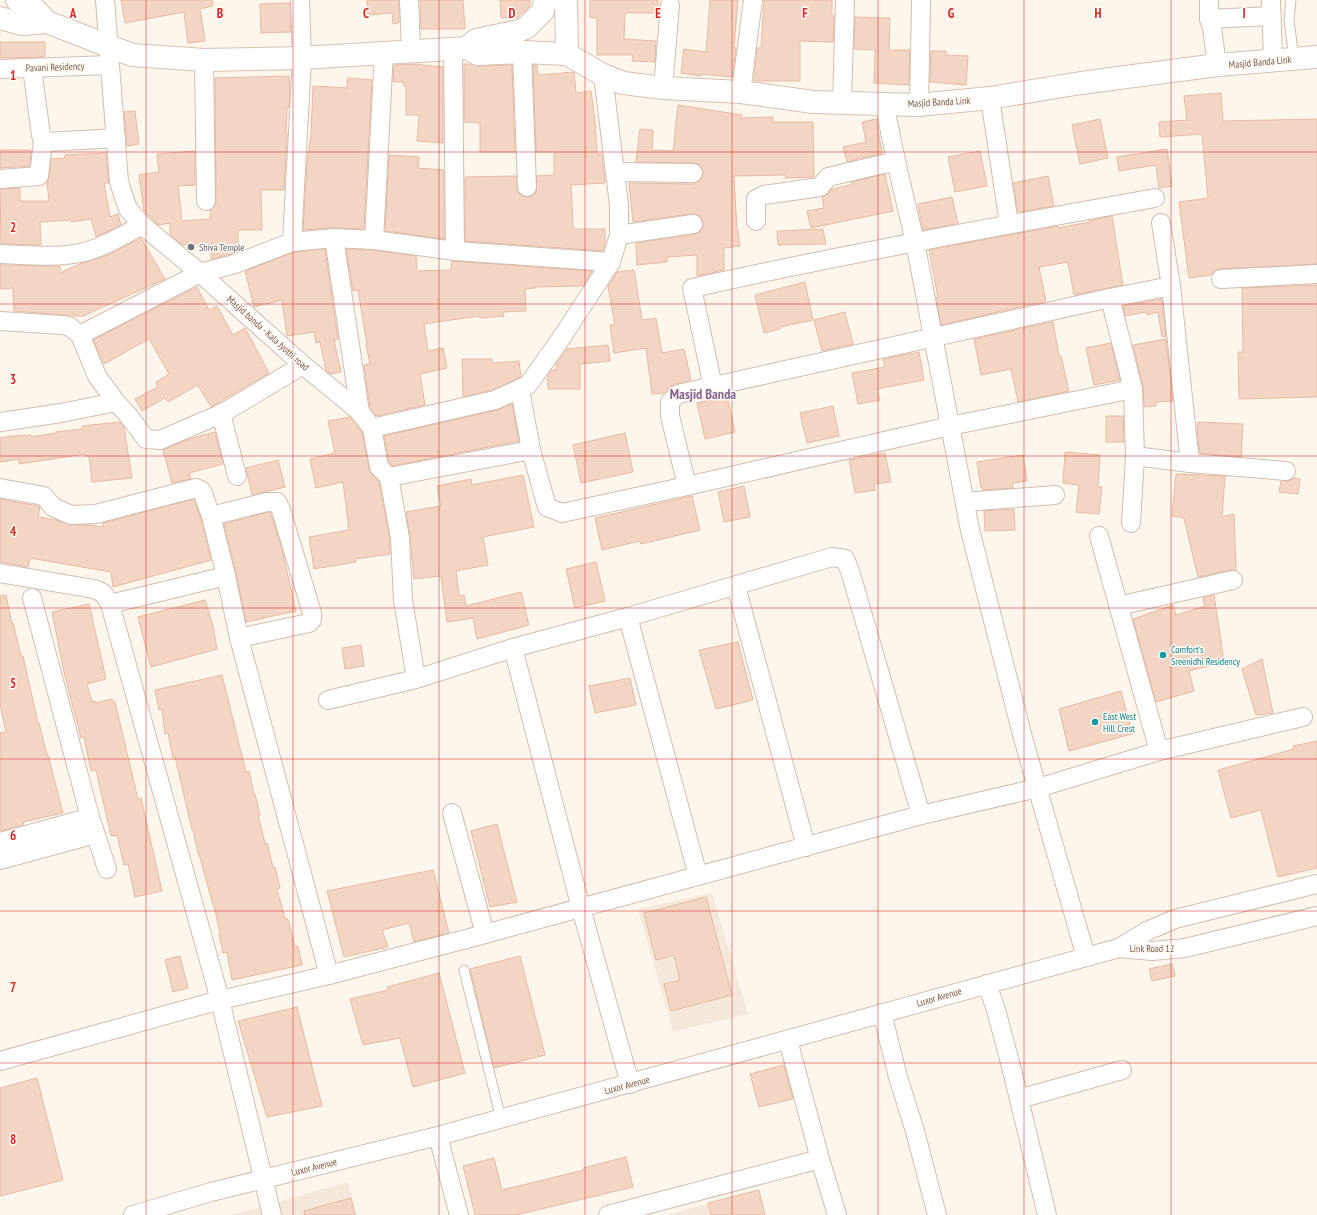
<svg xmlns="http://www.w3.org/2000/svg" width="1317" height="1215" font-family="'PT Sans Narrow',sans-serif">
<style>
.residential{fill:#f5e8da}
.building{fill:#f3d5c3;stroke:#e6bba3}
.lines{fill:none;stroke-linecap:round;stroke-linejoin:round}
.service-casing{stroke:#d1beb0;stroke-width:11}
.minor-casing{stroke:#d1beb0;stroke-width:20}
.secondary-casing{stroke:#d6c0b0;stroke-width:24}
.service{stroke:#fff;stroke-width:9}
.minor{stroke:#fff;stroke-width:18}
.secondary{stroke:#fff;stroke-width:22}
.grid{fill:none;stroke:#d62828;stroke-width:1;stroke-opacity:0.55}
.worship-dot{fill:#6b7280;stroke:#fffaf3;stroke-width:1.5}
.culture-dot{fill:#0f9aa8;stroke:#fffaf3;stroke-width:1.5}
.labels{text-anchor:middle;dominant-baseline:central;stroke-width:3;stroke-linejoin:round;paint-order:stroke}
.street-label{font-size:10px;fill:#7a5c4d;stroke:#fffaf3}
.worship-label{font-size:10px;fill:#5b616d;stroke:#fffaf3;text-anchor:start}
.culture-label{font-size:10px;fill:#0d838f;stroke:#fffaf3;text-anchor:start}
.district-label{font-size:14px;font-weight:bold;fill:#846695;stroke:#fffaf3}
.grid-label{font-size:13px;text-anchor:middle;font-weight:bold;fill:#d62828;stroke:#fffaf3;stroke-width:3;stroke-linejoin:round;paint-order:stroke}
</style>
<rect width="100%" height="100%" fill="#fdf6ec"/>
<g class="residential">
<path d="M712 893 748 1014 673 1032 638 909Z"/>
<path d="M348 1182 357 1215H231Z"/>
<path d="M759 1190 765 1215H665Z"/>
</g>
<g class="building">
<path d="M121 0H212L213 6 200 9 205 41 188 43 184 12 125 23Z"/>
<path d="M367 0H399V23L393 24 392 13 368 15Z"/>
<path d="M420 0H463L465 29H421Z"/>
<path d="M500 0H530V6L518 17 501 18Z"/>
<path d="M590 0H658V13H625L624 39 656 41 655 62 632 61 633 55H597V18L590 17Z"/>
<path d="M710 0H738L734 48H736L732 77 701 74V76L681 73 684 49 706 52Z"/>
<path d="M764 0H832V16H834L833 42 800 41V81H754L757 48H761Z"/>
<path d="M290 3 291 32 261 33 260 4Z"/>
<path d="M855 17 890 18 889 50H910L909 85 874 83 875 50 854 49Z"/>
<path d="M0 42H45V57L0 58Z"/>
<path d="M931 51H946V55L968 56 966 85 930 82Z"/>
<path d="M421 64V65L443 67V143L417 141 419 115H406V86H404L403 82H393L394 65Z"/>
<path d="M464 64H470L479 66 512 65 515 152H480V123L464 122Z"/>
<path d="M533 65H537L538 75 574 72 576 93 591 91 595 121 597 154H602L605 183 571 185 573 227H574V229H605V245L603 251 465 241V177L516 176 518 192 522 196 527 197 532 196 536 192 537 176 554 175V152H536Z"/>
<path d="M289 76 290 91 289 108 287 107 286 133H287L284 190H261L262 230H238V252L211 259V243L182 245 170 235V223L158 225 144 211 139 175 159 172 157 154 195 151V185L178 186 182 221 210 219V210L215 206 216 201 215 78Z"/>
<path d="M348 78 372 80 364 229 333 228 303 230 307 163 311 134 313 86 347 88Z"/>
<path d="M1221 93 1223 121 1317 119V264L1220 269 1215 270 1211 275 1189 278 1179 202 1208 198 1202 134 1160 137 1159 122 1187 120 1184 96Z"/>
<path d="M678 105 742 115 741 118 773 117V122H813L814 177 785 178V175L734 176 737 231 738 230 740 246 724 248V270L697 276V255L667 257V262L637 265 636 243 695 234 700 232 703 227V222L701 217 696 214H691L633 222 629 183 693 184 698 182 702 178 703 173 702 168 698 164 694 163 636 162 640 129 653 130 652 150 673 151Z"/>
<path d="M135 111 139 144 127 146 124 112Z"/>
<path d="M876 119 882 153 847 162 843 147 866 142 862 122Z"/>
<path d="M1100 119 1108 158 1080 164 1072 125Z"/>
<path d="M1167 149 1172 186 1159 188 1156 165 1119 171 1117 157Z"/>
<path d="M0 150H31L30 166 0 168Z"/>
<path d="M980 151 987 186 955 192 948 157Z"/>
<path d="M106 153 109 183H104L110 217 118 214 121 225 96 237 91 219 71 222V220L40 222 41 245 1 244 0 189 20 188V201H49L47 182 49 177 51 159 65 158V155Z"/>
<path d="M389 155 419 157 418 168 444 170V239L385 231Z"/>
<path d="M885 174 893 211 811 228 807 211 824 208 822 197 828 194 832 189 851 185V182Z"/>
<path d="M1048 176 1054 206 1018 212 1013 183Z"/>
<path d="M952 197 958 224 923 230 918 204Z"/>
<path d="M1112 216 1123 285 1074 295 1068 262 1039 267 1046 301 941 325 936 298H938L929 250 1058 226V228L1089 222V221Z"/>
<path d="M823 229 826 244 778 245 777 231Z"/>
<path d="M141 238 165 279 83 316H71L64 315 14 311 13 288 0 289V265H1L60 266V273L82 263 108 255Z"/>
<path d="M325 249 338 339 334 340 341 372 330 374 326 370 320 342 316 343 314 332 287 336 282 300 254 307 245 271 294 252Z"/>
<path d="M346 249 373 250 416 256 417 271 451 270 452 261 592 271 583 286 535 287V288L525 289 526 311 503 312 504 316 480 318 479 316 424 324 428 351 443 348 447 368 420 374 425 405 376 416 370 408 364 365 370 364 366 344H367L358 290 353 291Z"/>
<path d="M634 270 642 320 656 318 662 353 684 349 691 380 675 384 666 390 664 393 652 394 646 348 614 353 610 325H615L608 286 617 272Z"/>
<path d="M805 282 813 320 780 327V329L764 333 755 295Z"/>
<path d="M1317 285V397L1239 399 1238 352H1243L1242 288Z"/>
<path d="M197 287 209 310 217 306 233 335 245 328 269 373 211 407 198 385 168 402 165 398 142 411 135 399 158 387 156 382 169 374 149 339 138 345 104 364 93 340Z"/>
<path d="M1162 299 1166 337H1162L1158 312 1147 315 1146 312 1125 316 1123 306Z"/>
<path d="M845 312 853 344 822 351 814 320Z"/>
<path d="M1053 322 1059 356H1061L1069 391 1018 402 1011 369 981 375 974 339Z"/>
<path d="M1166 339 1173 401 1156 402V406L1144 407 1143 387 1133 345Z"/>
<path d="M1111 343 1120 380 1094 385 1086 348Z"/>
<path d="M608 345 610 361 580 364V389H548V375L551 370H556V364L567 349Z"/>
<path d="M919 352 924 380 877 389 880 400 858 404 852 373 885 367 883 359Z"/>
<path d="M462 359H492V363L519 361 521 377 492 390 463 397Z"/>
<path d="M727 396 735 432 705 439 697 403Z"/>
<path d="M512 404 519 441 392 466 389 462 384 436 497 410Z"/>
<path d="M833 406 839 436 807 443 800 413Z"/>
<path d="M1106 416H1123L1124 442H1106Z"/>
<path d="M350 417 362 432 369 469 372 474 379 482 390 539V554L355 559 356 562 314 569 309 537 349 530 343 482 316 488 310 459 335 453 328 421Z"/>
<path d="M120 422 124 427 132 478 92 482 89 456H85V454L19 464V459L0 462V438L14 436 31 435V437L56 433V432L82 429V426Z"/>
<path d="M1198 422 1243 424 1241 457 1200 453 1197 432Z"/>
<path d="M215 432 223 464 189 473 191 479 172 483 163 450 192 438Z"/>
<path d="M625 433 633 472 581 483 573 445Z"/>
<path d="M1065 452 1100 455 1098 487H1102L1099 514 1076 512 1079 485 1063 483Z"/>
<path d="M885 453 891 482 874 484 875 490 855 493 849 460Z"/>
<path d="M1023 455 1027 481 1013 483V488L983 490V488H981L977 462Z"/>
<path d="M278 460 285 487 252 495 246 468Z"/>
<path d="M1176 474 1225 476 1222 517 1234 514 1236 570H1231L1198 577 1184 518 1172 516Z"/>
<path d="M523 475 534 527 483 537 488 565 456 571 459 596 464 595 466 606 521 592 529 625 477 639 473 618 447 622 441 576 414 579 410 536 406 512 441 506 437 486 471 479 472 485Z"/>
<path d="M1293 478 1300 479 1298 494 1279 492 1281 481H1290Z"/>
<path d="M744 486 750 517 724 522 718 492Z"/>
<path d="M692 496 700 530 641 544 640 541 602 550 595 518Z"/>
<path d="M0 499 38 506 40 507 38 517 56 520 71 525H89L103 527V523L194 499 201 519 211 560 113 587 111 572 30 558 28 567 0 562Z"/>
<path d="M1014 509 1015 530 985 531 984 511Z"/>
<path d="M268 512H271V514L282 549 296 611 246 622 236 573 224 524Z"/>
<path d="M596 562 605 601 575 608 566 569Z"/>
<path d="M6 595 12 624 13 623 21 656H23L38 723H39L47 755H48L63 813 23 822 24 825 0 831V733L6 732 0 704V596Z"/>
<path d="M1214 595 1224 662 1189 671 1194 691 1156 702 1133 619 1173 605 1176 615 1205 606 1203 598Z"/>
<path d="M205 600 213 626 217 649 151 667 138 617Z"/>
<path d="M89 604 106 679 87 684 92 702 95 701V703L112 699 113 702H115L138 799 141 798 162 891 135 897 128 864 124 865 117 835 111 836 96 770 91 771 84 737 81 738 64 672 52 612Z"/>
<path d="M738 642 753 700 716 709 699 650Z"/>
<path d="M361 645 364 666 345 669 342 648Z"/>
<path d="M1262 659 1273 713 1256 715 1242 669Z"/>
<path d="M222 675 246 772 249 771 254 794H255L260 815H258L265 843H267L273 867H275L280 888 277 889 285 919H288L295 947 298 946 302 965 232 980 227 952 223 953 219 934H220L214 905H213L199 854H198L193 829 192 830 186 804 175 757 173 758 168 733 165 734 162 709 159 710 155 690Z"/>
<path d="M630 678 636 705 595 713 589 686Z"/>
<path d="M1121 691 1132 734 1069 751 1059 709Z"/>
<path d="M1317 741V868L1278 877 1261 810 1231 818 1218 770 1294 749 1293 746Z"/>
<path d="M497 824 517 902 490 907 471 831Z"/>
<path d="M433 870 449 933 414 942 409 923 382 930 388 947 344 957 327 891Z"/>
<path d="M706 897 732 995 671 1011 664 984 680 980 674 955 656 960 644 913Z"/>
<path d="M180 956 188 988 173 992 165 960Z"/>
<path d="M520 956 545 1055 494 1068 470 969Z"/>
<path d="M1172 964 1175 976 1152 981 1149 969Z"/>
<path d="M439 973 465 1073 413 1087 400 1038 363 1045 350 999 388 990 387 987Z"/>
<path d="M297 1007 322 1106 267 1117 238 1021Z"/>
<path d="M784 1065 793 1099 759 1107 750 1074Z"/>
<path d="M37 1078 63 1180 0 1196V1088Z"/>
<path d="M626 1157 633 1187 516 1215H475L463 1166 494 1158 502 1190 584 1170 583 1168Z"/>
<path d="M759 1190 765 1215H711L708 1203Z"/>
<path d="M351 1198 355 1215H305L304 1211Z"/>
</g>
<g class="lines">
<g class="service-casing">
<g id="service">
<path d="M1291 0 1289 20 1294 59"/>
<path d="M464 970 501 1119"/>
</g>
</g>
<g class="minor-casing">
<g id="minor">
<path d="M105 0 119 182 128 209 142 225 200 273 303 365 360 412 372 428 379 467 389 477 400 538 403 600 416 679"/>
<path d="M409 0 411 50"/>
<path d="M1209 0V19L1212 28 1217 65"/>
<path d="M1271 0 1273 61"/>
<path d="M1209 19 1271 16"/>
<path d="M453 48 455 251"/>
<path d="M522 52 527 187"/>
<path d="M204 60 206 201"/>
<path d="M32 68 41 135 43 141 48 142 116 138"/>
<path d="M0 69 110 65"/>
<path d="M663 88 670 5"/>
<path d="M741 92 753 0"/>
<path d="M990 98 1009 224"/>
<path d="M842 102 845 2"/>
<path d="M884 103 898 170 915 242 970 530 1023 738 1086 957"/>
<path d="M919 105 921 2"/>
<path d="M615 172 693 173"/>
<path d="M0 179 39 176 43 141"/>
<path d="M756 221V199L764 195 820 187 828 177 896 161"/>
<path d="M1161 223 1171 286 1190 463"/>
<path d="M619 235 693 224"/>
<path d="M334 238 360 412"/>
<path d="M374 240 384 52"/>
<path d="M292 242 302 58 300 0"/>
<path d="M0 254C26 255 54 258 80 253 101 249 123 235 142 225"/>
<path d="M1221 279 1317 274"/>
<path d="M1110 298 1133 389 1135 456 1131 523"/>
<path d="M0 321 63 325 70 327 80 335 97 376 116 402 61 413 0 422"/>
<path d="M80 335 200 273 235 264 292 242 334 238 374 240 455 251 611 262"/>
<path d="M713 387 692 288C845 254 1000 226 1155 198"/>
<path d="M520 389 531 450"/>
<path d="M116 402 128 415 146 439 160 440 223 413 303 365"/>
<path d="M221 413 237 476"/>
<path d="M372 428 495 400 528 385 560 340 611 262 619 235V205L603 75"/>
<path d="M1135 456 1190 463 1286 471"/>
<path d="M389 477 531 450 547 507 562 513 687 486 950 426 1133 389"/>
<path d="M687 486 670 416V402L678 394 1110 298 1171 286"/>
<path d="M0 488 44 496 53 507 71 515 96 514 196 488 202 491 211 516 267 502H277L281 510 312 613V620L309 623 239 638"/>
<path d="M965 502 1055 495"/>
<path d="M211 516 226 576"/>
<path d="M1099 536 1159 751"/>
<path d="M0 573 94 589 103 593 110 604 220 1000 272 1215"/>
<path d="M736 586 806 847"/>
<path d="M32 598 91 821"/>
<path d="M110 604 226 576 239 638 329 975"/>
<path d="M1118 606 1233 580"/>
<path d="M628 617 698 876"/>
<path d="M513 648 581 908 630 1084"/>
<path d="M328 700 416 679 513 648 628 617 832 557 845 559 850 571 921 815"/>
<path d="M452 813 485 934"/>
<path d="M94 829 107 869"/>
<path d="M0 842 81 820 91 821 94 829 88 836 0 860"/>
<path d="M1119 948 1152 951 1185 948 1317 916"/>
<path d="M987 984 996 1010 1012 1070 1047 1215"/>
<path d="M882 1013 898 1077 915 1131 937 1215"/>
<path d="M788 1040 820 1159"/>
<path d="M0 1061 220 1000 329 975 485 934 921 815 1038 788 1159 751 1303 717"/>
<path d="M1019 1099 1122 1070"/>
<path d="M438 1136 459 1215"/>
<path d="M133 1215 211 1192 438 1136 1119 948 1147 931 1175 919 1317 884"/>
<path d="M608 1215 820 1159 837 1215"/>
</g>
</g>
<g class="secondary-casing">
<g id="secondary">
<path d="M17 0 29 3 47 22 132 55 204 60 302 58 467 48 478 54 522 52 567 54 603 75 623 83 663 88 741 92 813 102 919 105 990 98 1081 83 1217 65 1317 57"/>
<path d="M566 0 567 54"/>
<path d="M0 18 22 24 47 22"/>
<path d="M467 48 476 40 519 31 527 27 543 11 545 0"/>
</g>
</g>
<use href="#service" class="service"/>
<use href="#minor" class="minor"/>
<use href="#secondary" class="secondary"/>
</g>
<path class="grid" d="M146 0V1215M293 0V1215M439 0V1215M585 0V1215M732 0V1215M878 0V1215M1024 0V1215M1171 0V1215M0 152H1317M0 304H1317M0 456H1317M0 608H1317M0 759H1317M0 911H1317M0 1063H1317"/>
<circle class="worship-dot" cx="191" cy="247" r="4"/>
<g class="culture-dot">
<circle cx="1163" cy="655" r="4"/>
<circle cx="1095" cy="722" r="4"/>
</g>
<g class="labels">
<g class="street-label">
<text transform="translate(1260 62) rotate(-5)">Masjid Banda Link</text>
<text transform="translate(55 67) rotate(-2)">Pavani Residency</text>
<text transform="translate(939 102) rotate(-3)">Masjid Banda Link</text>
<text transform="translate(268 333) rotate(42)">Masjid banda - Kala Jyothi road</text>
<text x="1152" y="948">Link Road 12</text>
<text transform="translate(939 997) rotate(-16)">Luxor Avenue</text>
<text transform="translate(627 1085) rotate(-15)">Luxor Avenue</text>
<text transform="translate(314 1167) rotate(-14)">Luxor Avenue</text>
</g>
<g class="worship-label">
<text x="199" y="247">Shiva Temple</text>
</g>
<g class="culture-label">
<text x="1171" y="649">Comfort's<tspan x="1171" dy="12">Sreenidhi Residency</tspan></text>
<text x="1103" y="716">East West<tspan x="1103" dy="12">Hill Crest</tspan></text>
</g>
<g class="district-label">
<text x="703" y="394">Masjid Banda</text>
</g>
</g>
<g class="grid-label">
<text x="73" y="18">A</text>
<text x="220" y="18">B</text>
<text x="366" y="18">C</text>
<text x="512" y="18">D</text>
<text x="658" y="18">E</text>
<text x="805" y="18">F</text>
<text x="951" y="18">G</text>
<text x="1098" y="18">H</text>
<text x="1244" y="18">I</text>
<text x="13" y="80">1</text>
<text x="13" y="232">2</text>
<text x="13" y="384">3</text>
<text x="13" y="536">4</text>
<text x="13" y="688">5</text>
<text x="13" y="840">6</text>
<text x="13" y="992">7</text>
<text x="13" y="1144">8</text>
</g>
</svg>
